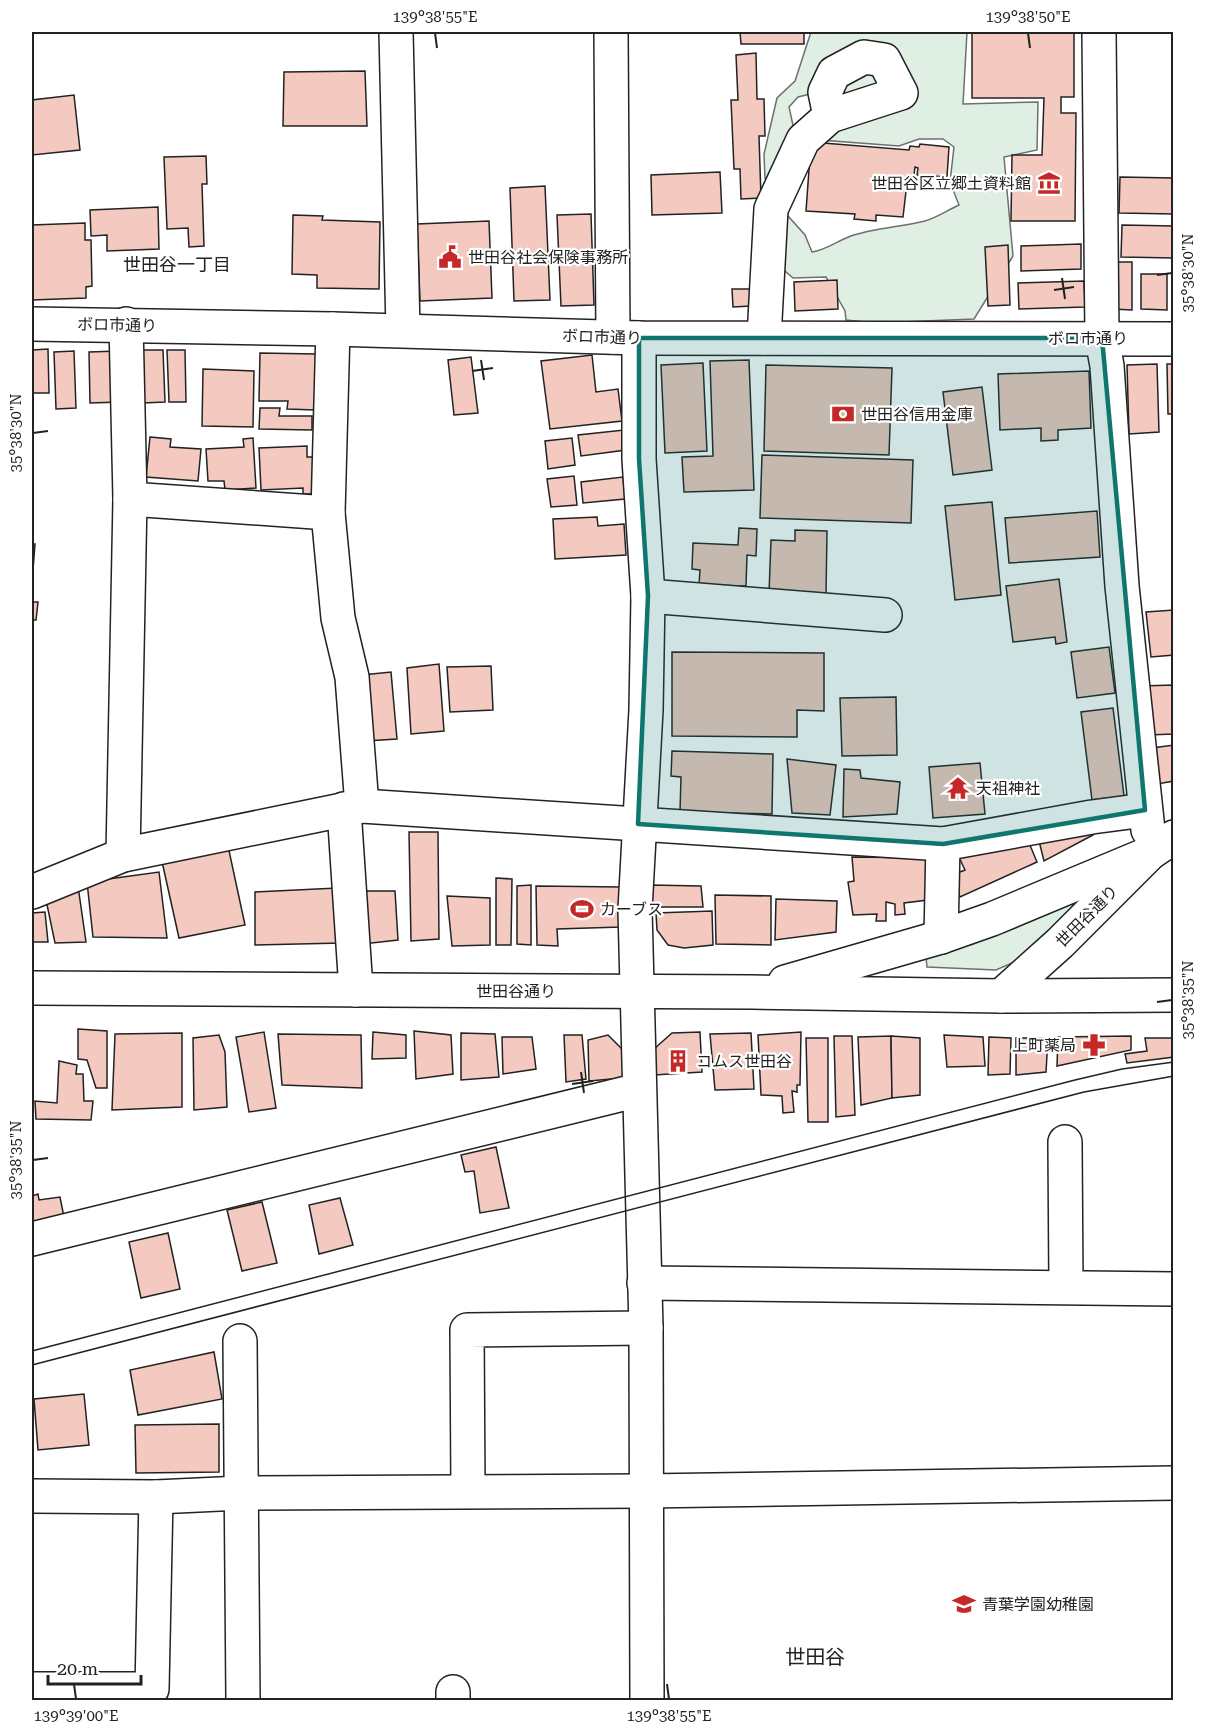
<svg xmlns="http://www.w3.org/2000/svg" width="1205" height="1732" font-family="'Roboto Serif','Noto Sans JP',serif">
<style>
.green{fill:#e0efe3;stroke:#6f6f6f;stroke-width:1.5}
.building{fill:#f3c9c0;stroke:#222;stroke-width:1.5}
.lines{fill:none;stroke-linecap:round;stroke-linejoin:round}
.minor-casing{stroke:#222;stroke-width:36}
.major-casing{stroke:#222;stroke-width:36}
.minor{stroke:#fff;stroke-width:33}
.major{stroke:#fff;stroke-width:33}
.tram{stroke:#222;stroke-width:1.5}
.marked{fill:#0f766e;fill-opacity:0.2;stroke:#0f766e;stroke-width:4.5;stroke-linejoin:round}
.ticks{fill:none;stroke:#222;stroke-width:2}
.labels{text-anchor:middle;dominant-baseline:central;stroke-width:4.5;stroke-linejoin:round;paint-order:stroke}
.poi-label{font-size:16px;fill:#222;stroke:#fff;text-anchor:start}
.street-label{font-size:16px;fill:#222;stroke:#fff}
.neighbourhood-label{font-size:18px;fill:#222;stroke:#fff}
.quarter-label{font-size:20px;fill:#222;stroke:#fff}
.neatline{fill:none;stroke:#222;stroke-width:2}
.ticks-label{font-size:15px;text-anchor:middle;fill:#222}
</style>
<rect width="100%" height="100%" fill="#fff"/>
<g class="green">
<path d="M811 32H967L963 104 1038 102 1037 150 1004 157 1013 256 974 319 875 323 846 320 845 311 826 277 793 278 778 265 777 221 788 216 805 235 812 252C826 250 837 241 851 236 874 228 901 227 925 221 936 218 948 210 959 205L950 182 954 147 943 139H919L899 146 820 140 840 102 833 87 889 55 810 94 798 97 789 107 796 139 771 191 765 178 764 154 777 98 795 81Z"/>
<path d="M1066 901 1073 902 1071 914 1019 960 996 970 927 967 926 957 973 944Z"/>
</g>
<g class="building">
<path d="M740 32H804V44H741Z"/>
<path d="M972 32H1074V97H1061V113H1076L1075 221H1011L1012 155H1042L1044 98H972Z"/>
<path d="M756 53 757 99H764L765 136H759L761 198 741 199 740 169H734L731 100H738L736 55Z"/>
<path d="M365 71 367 126H283L284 72Z"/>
<path d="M74 95 80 150 32 155V100Z"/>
<path d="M811 142 909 150 910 146 919 147 920 144 949 147 947 177 917 175 918 168 915 167 913 183H907L903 217 876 215V221L854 219 855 214 806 211Z"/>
<path d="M206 156 207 184H202L204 246 189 247 188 228 167 229 164 157Z"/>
<path d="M720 172 722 213 652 215 651 175Z"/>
<path d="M1120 177 1174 178V214L1119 213Z"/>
<path d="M545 186 550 300 514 301 510 188Z"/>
<path d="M158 207 159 249 107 251V235L91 236 90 210Z"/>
<path d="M591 214 594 305 561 306 557 215Z"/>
<path d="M293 215 323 216 322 220 380 222 379 289 317 288V275L292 274Z"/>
<path d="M489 221 492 298 420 301 417 224Z"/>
<path d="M85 223V240H91L92 286 86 287V298L32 300V225Z"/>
<path d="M1122 225 1174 226V258L1121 257Z"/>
<path d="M1081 244V269L1021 271V246Z"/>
<path d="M1008 245 1010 305 988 306 985 247Z"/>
<path d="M1113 262H1132V310L1112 309Z"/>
<path d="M1141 274H1167V310L1141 309Z"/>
<path d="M837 280 838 309 795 311 794 282Z"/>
<path d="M1084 281 1085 307 1019 309 1018 283Z"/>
<path d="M732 289H750L751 306 733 307Z"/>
<path d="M48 349 49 393H32V350Z"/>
<path d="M141 350H163L165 402 143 403Z"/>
<path d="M167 350H185L186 402H169Z"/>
<path d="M74 351 76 408 56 409 54 352Z"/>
<path d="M118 351 120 402 90 403 89 352Z"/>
<path d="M260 353 316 354 315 410 287 409 288 401H259Z"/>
<path d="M592 355 596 392 618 389 622 421 550 429 541 361Z"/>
<path d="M471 357 478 413 454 415 448 360Z"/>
<path d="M749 360 754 490 684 492 682 457 713 456 710 361Z"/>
<path d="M703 363 707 451 665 453 661 365Z"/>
<path d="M1157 364 1159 432 1129 434 1127 365Z"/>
<path d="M1167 364H1174V414H1168Z"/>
<path d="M766 365 892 368 889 455 764 451Z"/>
<path d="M203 369 254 371 253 427 202 426Z"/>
<path d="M1089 371 1091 428 1058 430V440L1041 441V428L1000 430 998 374Z"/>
<path d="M982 387 992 470 953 475 943 392Z"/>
<path d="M260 408H280L279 416H312V430L259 429Z"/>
<path d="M624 430 626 450 581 456 578 435Z"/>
<path d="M150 437 171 439 170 447 201 449 198 481 146 477Z"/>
<path d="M253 438 256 488 225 490 224 481H208L206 449 244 447 243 439Z"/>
<path d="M572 438 575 465 548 469 545 441Z"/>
<path d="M307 446V457H313L314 494H303V488L261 490 259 448Z"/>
<path d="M762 455 913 460 911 523 760 518Z"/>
<path d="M574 476 577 505 551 507 547 479Z"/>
<path d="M623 477 625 499 583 503 581 482Z"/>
<path d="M992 502 1001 595 955 600 945 506Z"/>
<path d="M1097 511 1100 557 1009 563 1005 518Z"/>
<path d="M597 517 598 526 624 524 626 555 555 559 553 519Z"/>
<path d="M739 528 757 529 756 556 747 555 746 586 699 585 700 570 692 569 693 543 738 545Z"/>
<path d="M795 530 827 531 826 595 769 593 771 540 795 541Z"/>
<path d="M32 544H35L32 583Z"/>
<path d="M1059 579 1067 642 1056 644 1055 637 1013 642 1006 586Z"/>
<path d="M32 602H38L36 620H32Z"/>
<path d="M1174 610V655L1151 657 1146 612Z"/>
<path d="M1109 647 1115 693 1077 698 1071 652Z"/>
<path d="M672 652 824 653V711L797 710V737L672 736Z"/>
<path d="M439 664 444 731 411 734 407 668Z"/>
<path d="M491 666 493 710 450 712 447 667Z"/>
<path d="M391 672 397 739 366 741 362 675Z"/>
<path d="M1174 685V734L1147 735 1141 686Z"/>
<path d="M896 697 897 755 842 756 840 698Z"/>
<path d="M1113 708 1124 796 1092 800 1081 712Z"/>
<path d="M1174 745V781L1157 784 1152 748Z"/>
<path d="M672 751 773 754 772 814 680 812 681 777 671 776Z"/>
<path d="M787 759 836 765 830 815 792 813Z"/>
<path d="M980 763 985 814 933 818 929 767Z"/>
<path d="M844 769 860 770 861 778 900 782 897 814 843 817Z"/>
<path d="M1092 828 1093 835 1044 861 1038 837Z"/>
<path d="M409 832H438L439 939 411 941Z"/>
<path d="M1027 838 1037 862 960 897 952 875 965 870 958 855Z"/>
<path d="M228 846 245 925 179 938 161 857Z"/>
<path d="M852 857 927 858 928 900 904 903 905 914 895 915V904L886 902V921H876L877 914 853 915 848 882 854 881Z"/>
<path d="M159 872 167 938 93 937 87 882Z"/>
<path d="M496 878 512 879 511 945H496Z"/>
<path d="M531 885V945L517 944V886Z"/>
<path d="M650 885 701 886 703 907H651Z"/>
<path d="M78 886 86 942 55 943 46 900Z"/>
<path d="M536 886 622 887 621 927 557 929 558 946 537 945Z"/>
<path d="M337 888 342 943 255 945V892Z"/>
<path d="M358 891H395L398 940 363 944Z"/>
<path d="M715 895 771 896V945L716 944Z"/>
<path d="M447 896 490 898V945L452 946Z"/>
<path d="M776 899 837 901 836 932 775 940Z"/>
<path d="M712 911 713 945 684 948 668 945 657 930 656 913Z"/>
<path d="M45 912 48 942H32V913Z"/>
<path d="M78 1029 107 1031V1088H96L87 1060 78 1059Z"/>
<path d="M414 1031 451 1035 453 1074 416 1079Z"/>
<path d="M264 1032 276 1108 249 1112 236 1037Z"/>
<path d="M373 1032 406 1035V1058L372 1059Z"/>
<path d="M700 1032 702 1072 654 1075V1049L672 1033Z"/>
<path d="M801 1032 800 1085H797V1092L792 1091 794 1112 783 1113 782 1096 761 1095 758 1035Z"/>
<path d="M182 1033V1107L112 1110 115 1034Z"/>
<path d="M461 1033 495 1034 499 1077 461 1080Z"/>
<path d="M751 1033 754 1089 715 1090 710 1034Z"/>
<path d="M278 1034 361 1035 362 1088 282 1085Z"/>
<path d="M219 1035 225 1052 227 1107 194 1110 193 1038Z"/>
<path d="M564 1035H582L586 1079 566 1082Z"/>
<path d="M608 1035 623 1050V1078L589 1081 588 1040Z"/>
<path d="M944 1035 983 1037 985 1066 947 1067Z"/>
<path d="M834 1036H852L855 1115 836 1117Z"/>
<path d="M891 1036 892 1098 861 1105 858 1037Z"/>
<path d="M891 1036 920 1038V1095L892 1098Z"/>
<path d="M1131 1036V1050L1057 1066 1058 1037Z"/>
<path d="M502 1037H532L536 1069 503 1074Z"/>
<path d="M989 1037 1011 1038 1010 1074 988 1075Z"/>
<path d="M806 1038H828V1122H808Z"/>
<path d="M1016 1038H1048L1046 1072 1016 1075Z"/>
<path d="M1145 1038H1174V1057L1127 1063 1125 1054 1147 1051Z"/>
<path d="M59 1061 77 1065 76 1074H83L84 1101H93L91 1120 36 1119 35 1101 57 1103Z"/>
<path d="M496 1147 509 1208 480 1213 474 1171 465 1172 461 1155Z"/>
<path d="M38 1194 39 1200 60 1197 65 1222 32 1229V1196Z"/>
<path d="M340 1198 353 1245 319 1254 309 1205Z"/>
<path d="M262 1202 277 1263 242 1271 227 1210Z"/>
<path d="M168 1233 180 1289 141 1298 129 1242Z"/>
<path d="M214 1352 222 1399 138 1415 130 1370Z"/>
<path d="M84 1394 89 1445 38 1450 34 1399Z"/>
<path d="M219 1424V1472L136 1473 135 1425Z"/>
</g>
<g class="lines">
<g class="minor-casing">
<g id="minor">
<path d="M396 32 403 330"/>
<path d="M611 32 613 337"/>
<path d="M1099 32 1102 338 1107 366 1122 586 1148 830"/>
<path d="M32 324 333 329 639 338 1174 339"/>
<path d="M333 329 328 513 338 618 352 677 362 806"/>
<path d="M639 338V459L648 596 646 710 635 910 646 1328 647 1700"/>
<path d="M764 338 771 209 803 140 830 116 901 93 884 60 864 57 834 73 825 92 830 116"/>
<path d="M130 499 328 513"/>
<path d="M648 596 885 615"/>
<path d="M344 809 356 990"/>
<path d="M123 855 130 499 126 324"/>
<path d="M32 892 123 855 362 806 943 844 1092 817 1145 810"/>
<path d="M941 937 943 844"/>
<path d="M1065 1142 1066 1287"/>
<path d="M32 1239 639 1090"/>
<path d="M644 1283 1174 1289"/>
<path d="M240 1341 243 1700"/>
<path d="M468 1491 467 1330 646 1328"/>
<path d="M32 1496 156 1497 241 1493 645 1491 1174 1483"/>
<path d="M32 1689H152L156 1497"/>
<path d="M453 1692V1700"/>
</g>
</g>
<g class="major-casing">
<g id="major">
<path d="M785 982 941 937 992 919 1150 853"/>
<path d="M32 988 751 992 1001 996 1174 995"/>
<path d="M1001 996 1060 943 1150 853 1174 837"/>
</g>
</g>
<use href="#minor" class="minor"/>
<use href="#major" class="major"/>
<g class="tram">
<path d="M32 1351 1075 1080 1122 1069 1174 1062"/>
<path d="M32 1365 1084 1092 1174 1076"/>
</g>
</g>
<path class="marked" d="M639 338H1102L1145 810 943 844 638 824 648 596 639 459Z"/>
<path class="ticks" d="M435 33 437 48M1028 33 1030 48M1157 275 1172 273M1062 278 1065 299M1054 290 1074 287M481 360 484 380M472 371 493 368M33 433 48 431M1157 1002 1172 1000M581 1072 584 1093M572 1084 593 1081M33 1160 48 1158M74 1684 76 1699M667 1684 669 1699"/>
<defs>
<g id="museum-bare" transform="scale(1.8)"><path d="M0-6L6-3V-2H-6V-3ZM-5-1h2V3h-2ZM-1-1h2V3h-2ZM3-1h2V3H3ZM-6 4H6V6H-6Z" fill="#c62828" stroke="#fff" stroke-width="2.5" paint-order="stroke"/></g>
<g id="civic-bare" transform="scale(1.8)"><path d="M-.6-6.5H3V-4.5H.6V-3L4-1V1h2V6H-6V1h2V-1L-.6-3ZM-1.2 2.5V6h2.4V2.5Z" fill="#c62828" stroke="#fff" stroke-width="2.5" paint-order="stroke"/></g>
<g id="bank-bare" transform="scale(1.8)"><path d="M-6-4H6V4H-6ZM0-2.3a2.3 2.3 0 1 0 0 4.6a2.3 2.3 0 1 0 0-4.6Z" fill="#c62828" stroke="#fff" stroke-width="2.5" paint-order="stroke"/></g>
<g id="temple-bare" transform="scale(1.8)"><path d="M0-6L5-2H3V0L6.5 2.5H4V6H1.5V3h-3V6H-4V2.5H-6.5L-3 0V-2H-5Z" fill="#c62828" stroke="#fff" stroke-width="2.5" paint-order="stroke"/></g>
<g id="stadium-bare" transform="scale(1.8)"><path d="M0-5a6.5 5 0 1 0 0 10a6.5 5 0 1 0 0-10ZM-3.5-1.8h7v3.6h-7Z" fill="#c62828" stroke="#fff" stroke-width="2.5" paint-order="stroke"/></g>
<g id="pharmacy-bare" transform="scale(1.8)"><path d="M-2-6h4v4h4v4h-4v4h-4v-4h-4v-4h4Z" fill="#c62828" stroke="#fff" stroke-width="2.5" paint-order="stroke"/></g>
<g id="building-bare" transform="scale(1.8)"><path d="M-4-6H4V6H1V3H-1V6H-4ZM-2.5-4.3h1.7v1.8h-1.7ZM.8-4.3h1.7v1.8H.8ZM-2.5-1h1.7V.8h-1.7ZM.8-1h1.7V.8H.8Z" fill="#c62828" stroke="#fff" stroke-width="2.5" paint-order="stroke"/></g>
<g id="school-bare" transform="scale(1.8)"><path d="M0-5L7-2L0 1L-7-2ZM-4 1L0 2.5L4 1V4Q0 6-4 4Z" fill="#c62828" stroke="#fff" stroke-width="2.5" paint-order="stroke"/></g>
</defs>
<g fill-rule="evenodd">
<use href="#museum-bare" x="1049" y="183"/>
<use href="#civic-bare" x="450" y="257"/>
<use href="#bank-bare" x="843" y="414"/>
<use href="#temple-bare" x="958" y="788"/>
<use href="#stadium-bare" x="582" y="909"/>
<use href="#pharmacy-bare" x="1094" y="1045"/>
<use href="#building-bare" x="678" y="1061"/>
<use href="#school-bare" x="964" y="1604"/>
</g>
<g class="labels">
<g class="poi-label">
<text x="1031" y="183" text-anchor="end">世田谷区立郷土資料館</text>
<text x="468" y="257">世田谷社会保険事務所</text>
<text x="861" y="414">世田谷信用金庫</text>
<text x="976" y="788">天祖神社</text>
<text x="600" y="909">カーブス</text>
<text x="1076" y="1045" text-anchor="end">上町薬局</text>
<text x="696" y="1061">コムス世田谷</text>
<text x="982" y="1604">青葉学園幼稚園</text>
</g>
<g class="street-label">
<text transform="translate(117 325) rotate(1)">ボロ市通り</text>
<text transform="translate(602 337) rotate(2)">ボロ市通り</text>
<text x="1088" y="338">ボロ市通り</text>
<text transform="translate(1087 916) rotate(-45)">世田谷通り</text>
<text x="516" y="991">世田谷通り</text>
</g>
<g class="neighbourhood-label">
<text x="177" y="264">世田谷一丁目</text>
</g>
<g class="quarter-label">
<text x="815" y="1657">世田谷</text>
</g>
</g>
<rect width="1205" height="1732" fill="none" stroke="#ffffff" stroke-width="66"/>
<path d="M48 1675v9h93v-9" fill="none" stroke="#222222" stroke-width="3"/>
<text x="57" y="1675" font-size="18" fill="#222222" stroke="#ffffff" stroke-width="4.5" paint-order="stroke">20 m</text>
<rect x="33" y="33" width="1139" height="1666" class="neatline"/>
<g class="ticks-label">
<text x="435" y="22">139°38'55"E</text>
<text x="1028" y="22">139°38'50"E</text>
<text transform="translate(1188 273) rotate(-90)" y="5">35°38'30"N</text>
<text transform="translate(16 433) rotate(-90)" y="5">35°38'30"N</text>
<text transform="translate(1188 1000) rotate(-90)" y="5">35°38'35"N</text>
<text transform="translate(16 1160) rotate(-90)" y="5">35°38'35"N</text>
<text x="76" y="1721">139°39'00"E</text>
<text x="669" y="1721">139°38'55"E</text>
</g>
</svg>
